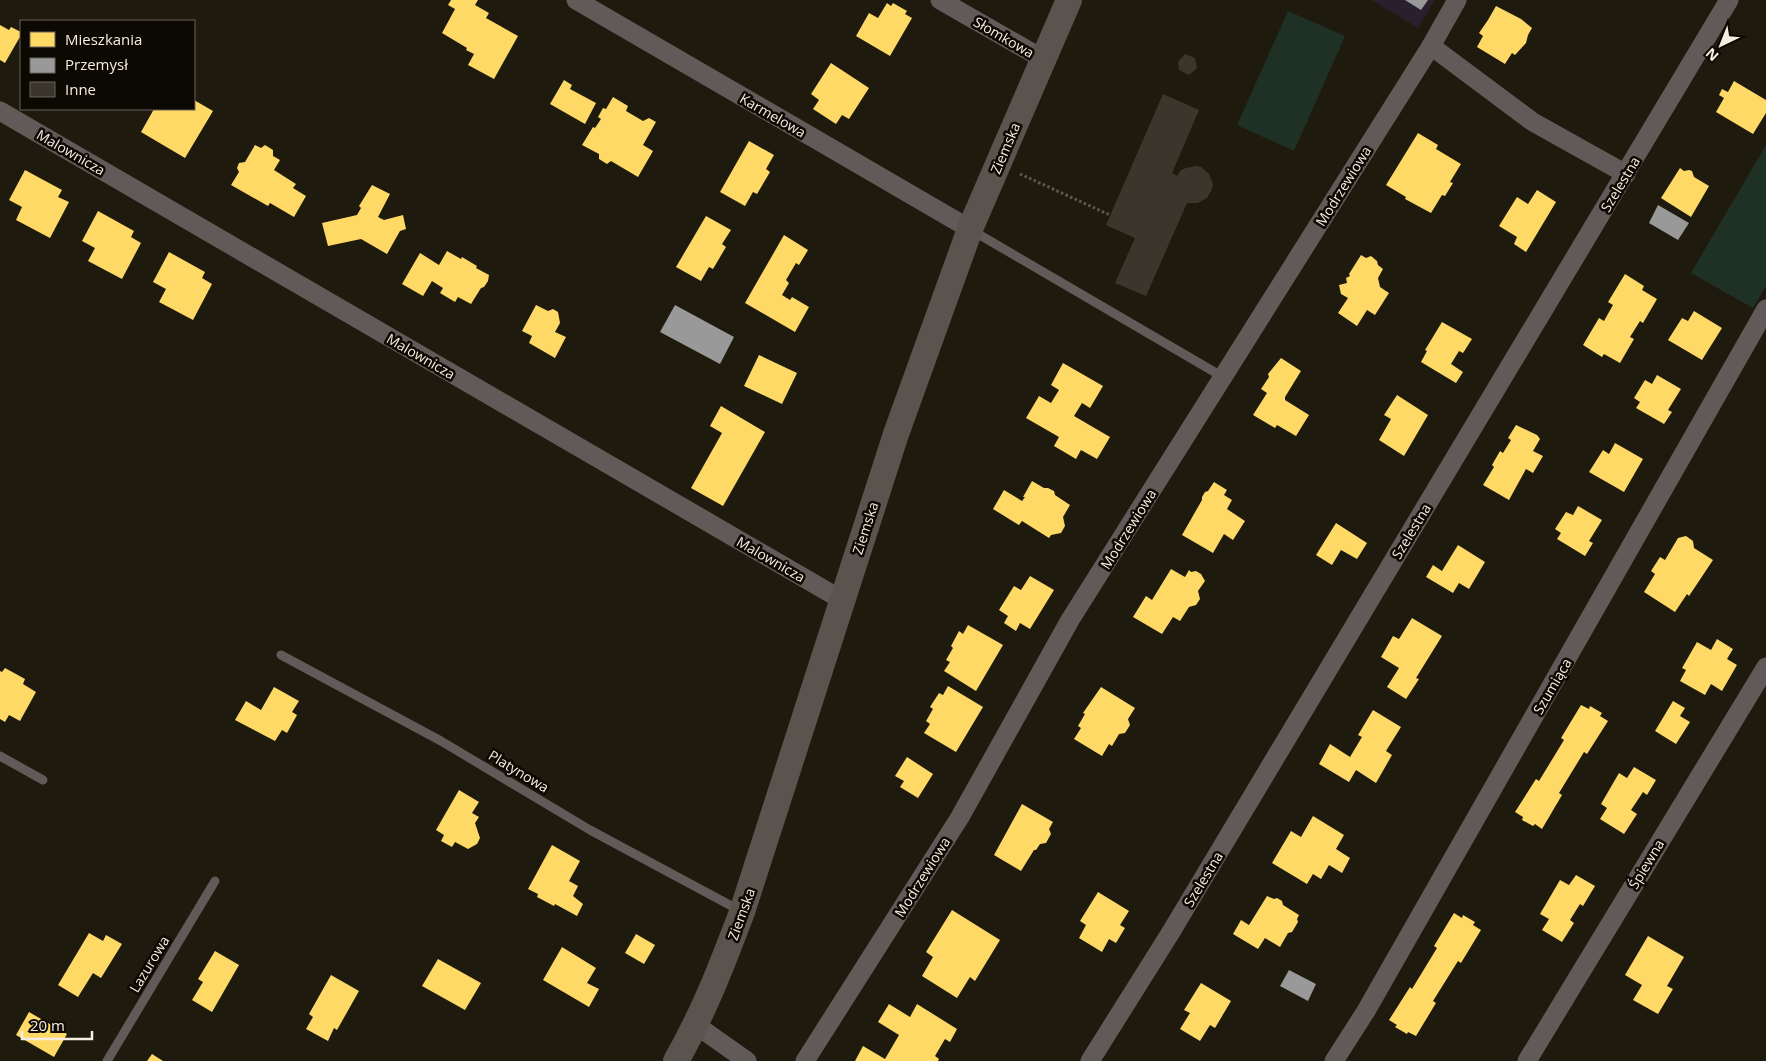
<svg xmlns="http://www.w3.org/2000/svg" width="1766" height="1061" font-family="'Open Sans',sans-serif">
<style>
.industrial{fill:#28212d}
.green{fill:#1f3124}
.homes{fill:#ffd966}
.industry{fill:#999}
.building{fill:#3a362c}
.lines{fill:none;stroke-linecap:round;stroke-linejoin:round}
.path{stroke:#5c5853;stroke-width:3;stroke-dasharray:2.5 2.5;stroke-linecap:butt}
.lane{stroke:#605b59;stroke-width:9}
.street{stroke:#605b59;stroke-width:19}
.secondary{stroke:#59544e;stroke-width:26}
.labels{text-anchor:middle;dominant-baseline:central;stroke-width:5;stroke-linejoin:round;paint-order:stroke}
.street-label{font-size:14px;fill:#f5eee0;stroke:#0c0802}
</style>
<rect width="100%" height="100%" fill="#1f1a0e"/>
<path class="industrial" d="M1372 0H1435L1418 28Z"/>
<g class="green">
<path d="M1288 11 1345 36 1294 151 1237 125Z"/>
<path d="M1766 145V286L1753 308 1691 273Z"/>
</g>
<g class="homes">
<path d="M451 0H478L475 5 489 13 486 18 518 36 494 79 468 65 474 54 466 50 467 48 442 33 455 9 448 5Z"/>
<path d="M887 3 891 6 893 3 907 11 905 14 912 18 890 56 856 36 869 13 878 18Z"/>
<path d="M1496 6 1521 19 1532 28 1528 35 1526 43 1515 55 1512 53 1505 64 1477 47 1483 36 1479 33 1488 20Z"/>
<path d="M0 25 9 30 11 27 21 32V35L5 63 0 60Z"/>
<path d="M831 63 869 88 849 119 842 115 836 124 813 109 819 100 811 94Z"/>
<path d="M564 80 572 85 570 89 596 103 585 124 550 104Z"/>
<path d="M1734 81 1766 100V113L1753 134 1716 112 1724 98 1719 95 1722 89 1728 92Z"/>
<path d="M613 97 628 106 626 111 643 121 649 118 656 122 643 145 653 151 638 177 611 161 607 164 599 159V154L582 145 593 127 595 128 601 119 598 117 603 108 606 109Z"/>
<path d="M194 100 213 111 185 158 141 132 154 109H194Z"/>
<path d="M1418 133 1438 145 1436 149 1461 164 1450 182 1453 183 1445 196 1442 195 1431 213 1405 199 1406 197 1386 185Z"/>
<path d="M749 141 774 155 766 169 770 172 757 194 753 192 745 206 720 192Z"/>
<path d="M255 145 261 148 265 145 273 150V156L280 160 274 170 296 184 293 188 306 196 294 217 270 203 268 206 231 185 239 172 237 168 239 163 245 162Z"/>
<path d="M1680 168 1684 171 1689 170 1692 171 1694 177 1709 186 1691 217 1661 198Z"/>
<path d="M25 170 62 190 58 197 69 202 50 238 16 220 22 207 9 200Z"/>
<path d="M372 185 390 194 378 217 384 220 403 215 406 229 400 231 387 254 361 239 328 246 322 223 357 215 361 208 359 206Z"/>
<path d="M1537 190 1556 202 1526 252 1514 244 1517 237 1499 226 1517 197 1528 204Z"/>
<path d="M98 211 134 231 131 237 141 243 122 279 88 261 95 248 82 241Z"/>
<path d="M706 216 731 230 722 244 726 247 713 269 709 267 701 281 676 267Z"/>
<path d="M784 235 808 250 799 265 796 263 786 280 789 283 782 295 790 300 792 297 809 307 795 332 745 303Z"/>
<path d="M447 251 461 259 462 257 477 266 476 268 489 275 488 281 484 287 481 288 471 304 458 297 455 302 440 293 443 288 432 281 423 296 402 284 420 253 439 265Z"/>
<path d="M169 252 205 272 202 278 212 284 193 320 159 302 166 289 153 282Z"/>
<path d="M1361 255 1366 258 1371 256 1377 261 1378 265 1383 269 1378 278 1380 287 1389 293 1375 315 1367 310 1357 326 1338 313 1348 298 1341 294 1339 285 1347 283 1346 278 1350 276 1349 274Z"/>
<path d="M1625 274 1644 286 1642 290 1657 299 1643 323 1640 321 1630 337 1634 339 1620 363 1604 354 1602 357 1583 345 1599 318 1604 321 1613 305 1608 302Z"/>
<path d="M536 305 548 311 553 309 558 312 560 323 555 332 566 337 555 358 529 343 532 336 522 331Z"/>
<path d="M1694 311 1722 328 1702 360 1668 340 1682 318 1688 321Z"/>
<path d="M1442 322 1472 339 1463 353 1459 351 1451 364 1463 372 1456 383 1421 362 1427 351 1425 350Z"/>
<path d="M759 355 797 373 782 404 744 386Z"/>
<path d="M1281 358 1301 371 1285 397V400L1309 415 1296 436 1277 425 1275 428 1253 415 1267 393 1261 389 1269 377 1268 374Z"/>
<path d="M1063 363 1103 386 1090 408 1082 403 1074 416 1110 437 1097 459 1081 450 1076 459 1054 446 1059 437 1026 418 1039 396 1051 403 1059 390 1051 385Z"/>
<path d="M1657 375 1681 389 1668 410 1672 412 1664 424 1636 408 1640 402 1634 398 1645 380 1652 384Z"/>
<path d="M1397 395 1428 415 1404 456 1379 440 1391 419 1384 415Z"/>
<path d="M721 406 765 432 723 506 691 488 722 433 710 426Z"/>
<path d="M1516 425 1537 435 1540 439 1533 451 1543 456 1533 473 1526 469 1509 500 1483 485 1494 467 1492 465 1500 451 1503 453 1511 440 1508 438Z"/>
<path d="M1615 443 1643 459 1624 492 1589 472 1603 450 1609 454Z"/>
<path d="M1032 481 1044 488H1048L1054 491 1055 495 1070 505 1063 517 1065 526 1061 533 1051 535 1049 538 1022 521 1019 525 993 509 1004 490 1022 501 1025 497H1023Z"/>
<path d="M1214 482 1227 490 1224 495 1232 500 1227 509 1245 521 1233 540 1224 534 1213 553 1182 535 1202 500V497L1205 492 1208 491Z"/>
<path d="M1578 506 1602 520 1589 541 1593 543 1585 556 1557 539 1561 533 1555 529 1566 512 1573 515Z"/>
<path d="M1336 523 1367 543 1357 559 1341 550 1332 565 1316 555Z"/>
<path d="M1686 536 1693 541 1694 548 1713 560 1689 596 1687 594 1675 612 1644 592 1655 574 1651 571 1660 557 1665 560 1678 538Z"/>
<path d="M1458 545 1485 562 1469 589 1459 583 1453 593 1426 577 1433 565 1442 571Z"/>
<path d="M1171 569 1185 577 1189 570 1191 572 1196 571 1201 574 1205 581 1198 591 1200 599 1196 605 1189 607 1180 621 1173 617 1162 634 1133 617 1146 596 1152 600Z"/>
<path d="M1030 576 1054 590 1030 629 1020 623 1016 631 1004 623 1008 616 999 610 1014 586 1021 590Z"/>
<path d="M1412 618 1442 636 1416 678 1419 679 1406 699 1387 687 1399 668 1381 657 1393 636 1399 639Z"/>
<path d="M968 625 1003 645 976 691 944 671 950 662 946 660 953 648 951 646 959 631 963 634Z"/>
<path d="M1717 639 1733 649 1727 659 1737 665 1722 691 1711 684 1705 695 1680 681 1686 670 1682 668 1697 642 1711 650Z"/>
<path d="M5 668 25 679 23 684 36 692 20 721 9 715 5 722 0 719V671L2 672Z"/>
<path d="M948 686 983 707 956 752 924 733 930 724 926 721 933 709 930 707 939 693 943 695Z"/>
<path d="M274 687 299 701 292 712 297 715 287 733 282 730 275 741 235 720 246 701 261 710Z"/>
<path d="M1101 687 1135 708 1128 719 1130 725 1125 733 1119 734 1112 746 1109 744 1102 756 1074 739 1081 728 1078 726 1085 714 1083 713Z"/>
<path d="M1673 701 1685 708 1680 716 1690 722 1676 744 1655 731Z"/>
<path d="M1581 705 1589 709 1590 706 1602 713 1600 716 1608 721 1587 754 1584 752 1559 793 1562 795 1542 829 1535 824 1533 826 1522 820 1523 817 1515 812 1536 779 1539 781 1564 740 1561 738Z"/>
<path d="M1373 710 1401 727 1386 751 1392 755 1376 783 1356 770 1349 782 1319 764 1330 744 1350 757 1362 737 1358 735Z"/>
<path d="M907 757 933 774 918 798 900 787 904 781 895 776Z"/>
<path d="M1634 767 1656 780 1647 795 1643 792 1631 810 1637 814 1624 834 1600 819 1607 808 1601 804 1619 773 1627 778Z"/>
<path d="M459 790 479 802 472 813 479 817 475 823 480 838 477 844 468 849 455 842 452 847 441 841 444 835 436 830Z"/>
<path d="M1022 804 1053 822 1049 829 1051 834 1046 843 1040 844 1036 850H1034L1021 871 994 855Z"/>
<path d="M1313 816 1344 835 1336 849 1350 858 1342 873 1329 865 1321 879 1313 874 1307 884 1272 863 1291 831 1301 837Z"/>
<path d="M552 845 580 861 569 881 578 886 573 896 583 904 577 916 555 904 554 906 537 897 538 894 528 889Z"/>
<path d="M1576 875 1595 886 1583 906 1580 904 1570 920 1574 923 1562 942 1542 930 1549 919 1540 914 1560 880 1569 885Z"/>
<path d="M1098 892 1129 911 1120 925 1125 928 1116 943 1109 939 1102 952 1079 938 1086 925 1080 921Z"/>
<path d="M1267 896 1274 899 1277 898 1282 901 1283 905 1299 915 1297 919 1298 922 1292 932 1288 933 1280 947 1265 938 1258 949 1233 934 1241 920 1249 925Z"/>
<path d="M952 910 1000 940 975 981 970 977 957 998 922 976 933 957 926 952Z"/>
<path d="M1454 913 1462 918 1463 915 1475 922 1473 925 1481 930 1461 963 1458 961 1433 1001 1436 1003 1416 1036 1408 1032 1407 1034 1395 1027 1397 1025 1389 1020 1410 987 1412 989 1437 948 1434 946Z"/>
<path d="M89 933 103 941 106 935 122 944 101 978 93 973 78 997 58 985Z"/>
<path d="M636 934 655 945 644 964 625 953Z"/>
<path d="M1648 936 1684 957 1667 986 1673 989 1658 1014 1633 1000 1642 985 1625 975Z"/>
<path d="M562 947 596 968 587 983 599 989 589 1007 543 980Z"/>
<path d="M215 951 239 965 212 1012 192 1000 203 982 198 979Z"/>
<path d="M438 959 481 983 465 1010 422 986Z"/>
<path d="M331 975 359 991 337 1030 334 1028 328 1041 306 1029 313 1017 309 1014Z"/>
<path d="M1201 983 1231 1001 1215 1028 1210 1025 1200 1041 1180 1029 1190 1013 1184 1010Z"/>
<path d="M889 1004 910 1017 917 1004 957 1029 950 1042 945 1039 935 1056 939 1059 938 1061H855L863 1046 885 1059 899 1035 878 1022Z"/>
<path d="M29 1012 67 1034 54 1057 16 1035Z"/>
<path d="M152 1054 163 1061H147Z"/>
</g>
<g class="industry">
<path d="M1405 0H1428L1421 10Z"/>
<path d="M1658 205 1689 223 1678 240 1649 223Z"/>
<path d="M675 305 734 337 720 364 660 332Z"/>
<path d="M1289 970 1316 984 1308 1001 1280 986Z"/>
</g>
<g class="building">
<path d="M1185 54 1195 58 1197 68 1189 75 1179 70 1178 62Z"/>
<path d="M1163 94 1199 110 1172 173 1177 176 1181 170 1186 168 1196 166 1201 167 1209 174 1213 184 1212 189 1207 198 1198 203H1187L1146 296 1115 283 1135 238 1106 225Z"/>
</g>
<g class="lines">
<path class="path" d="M1020 174 1110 215"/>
<g class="lane">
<path d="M973 231 1223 377"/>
<path d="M281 655 441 741 590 830 739 910"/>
<path d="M0 756 43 780"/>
<path d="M107 1061 215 881"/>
</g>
<g class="street">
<path d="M576 0 970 229"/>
<path d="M940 0 1043 59"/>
<path d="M1431 46 1533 122 1626 174"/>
<path d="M0 111 842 600"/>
<path d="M696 1025 747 1061"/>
<path d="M805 1061 960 817 1070 620 1431 46 1457 0"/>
<path d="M1090 1061 1171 932 1729 0"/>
<path d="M1334 1061 1366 1011 1766 309"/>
<path d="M1527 1061 1766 667"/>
</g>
<path class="secondary" d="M676 1061C704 1012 722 965 742 912L896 434 970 229 1069 0"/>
</g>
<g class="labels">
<g class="street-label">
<text transform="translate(1004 37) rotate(30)">Słomkowa</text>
<text transform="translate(773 115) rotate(30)">Karmelowa</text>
<text transform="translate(1005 148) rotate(-67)">Ziemska</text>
<text transform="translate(71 152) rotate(30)">Malownicza</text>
<text transform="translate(1620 184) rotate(-59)">Szelestna</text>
<text transform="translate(1343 186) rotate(-58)">Modrzewiowa</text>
<text transform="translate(421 356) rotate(30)">Malownicza</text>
<text transform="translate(865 528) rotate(-72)">Ziemska</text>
<text transform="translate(1128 529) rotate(-58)">Modrzewiowa</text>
<text transform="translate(1411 531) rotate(-59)">Szelestna</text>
<text transform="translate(771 559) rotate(30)">Malownicza</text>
<text transform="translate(1552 686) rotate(-60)">Szumiąca</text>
<text transform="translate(519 771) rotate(31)">Platynowa</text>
<text transform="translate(1646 864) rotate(-59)">Śpiewna</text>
<text transform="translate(922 877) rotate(-58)">Modrzewiowa</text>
<text transform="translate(1203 879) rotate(-59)">Szelestna</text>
<text transform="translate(741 914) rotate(-70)">Ziemska</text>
<text transform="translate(149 964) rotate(-59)">Lazurowa</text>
</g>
</g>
<rect x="20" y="20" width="175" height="90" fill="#0c0802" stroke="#69645b"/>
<rect x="30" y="32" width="25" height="15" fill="#ffd966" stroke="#69645b"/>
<text x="65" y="45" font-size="15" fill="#f5eee0">Mieszkania</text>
<rect x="30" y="58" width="25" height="15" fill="#999999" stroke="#69645b"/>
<text x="65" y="70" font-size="15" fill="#f5eee0">Przemysł</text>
<rect x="30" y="82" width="25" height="15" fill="#3a362c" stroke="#69645b"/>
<text x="65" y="95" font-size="15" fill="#f5eee0">Inne</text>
<g transform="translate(1721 45) rotate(223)" stroke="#0c0802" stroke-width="4" paint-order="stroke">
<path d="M0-4L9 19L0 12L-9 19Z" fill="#f5eee0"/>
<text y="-8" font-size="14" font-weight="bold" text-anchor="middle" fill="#f5eee0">N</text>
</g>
<path d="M22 1031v8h70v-8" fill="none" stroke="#f5eee0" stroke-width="2.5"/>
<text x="30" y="1031" font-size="15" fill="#f5eee0" stroke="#0c0802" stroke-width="4" paint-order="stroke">20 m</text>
</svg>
